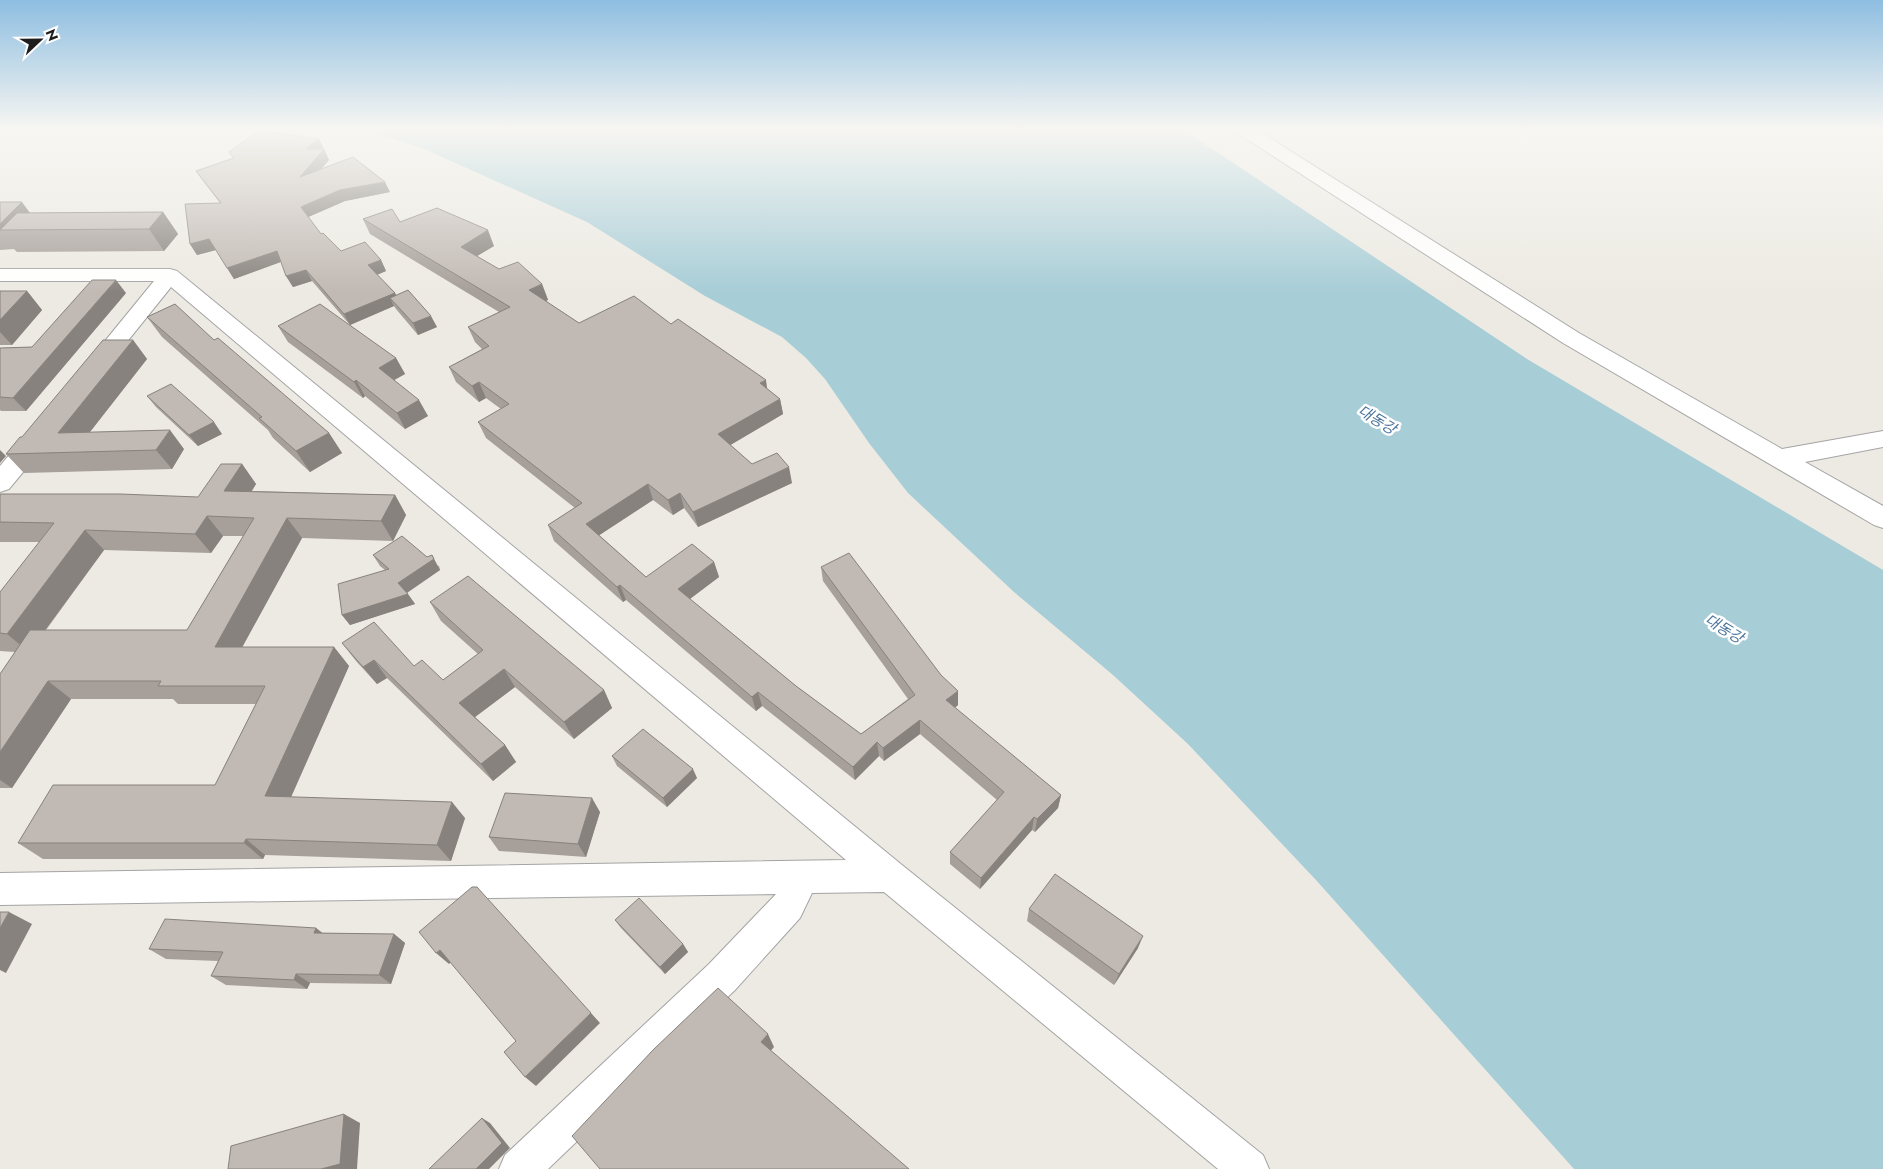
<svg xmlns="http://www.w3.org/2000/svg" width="1883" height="1169" font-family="Jost,'Noto Sans KR',sans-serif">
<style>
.water{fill:#a7cdd7}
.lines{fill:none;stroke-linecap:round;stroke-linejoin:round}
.minor-casing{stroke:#a4a4a4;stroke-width:2}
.minor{fill:#fff;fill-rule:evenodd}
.wall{fill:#a69f9a;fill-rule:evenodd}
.shaded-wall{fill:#87827d}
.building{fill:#c1b9b3;stroke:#87827d}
.labels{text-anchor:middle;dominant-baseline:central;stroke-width:5;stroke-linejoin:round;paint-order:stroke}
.water-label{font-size:15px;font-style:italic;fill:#4e769d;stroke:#fff}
</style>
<rect width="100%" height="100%" fill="#edeae3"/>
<path class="water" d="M364 130H1184L1527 359 1883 570V1169H1574L1316 880 1188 744 1113 675 1014 592 908 493 869 443 825 379 806 358 782 337 705 296 587 222 422 148Z"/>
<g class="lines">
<g class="minor-casing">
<g id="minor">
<path d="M1236 130H1257L1579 333 1782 449 1883 431V447L1805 462 1883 506V528L1874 525 1563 343 1239 134Z"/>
<path d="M0 269H170L177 271 902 865 1263 1155 1269 1169H1218L884 892 812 893 800 918 735 990 548 1169H499L505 1155 709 964 776 894 0 905V873L846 860 171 287 102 373 94 375 86 373 83 368 154 281H0Z"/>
<path d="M39 428 48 430 51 436 48 442 9 489 0 492V466L30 430Z"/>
</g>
</g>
<use href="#minor" class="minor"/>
</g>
<g class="wall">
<path d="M319 139 329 160 321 169 390 192 345 201 308 217 321 234 341 251 381 260 386 271 377 275 395 293 396 295 437 327 418 335 396 309 394 306 350 325 312 281 293 287 286 276 281 262 234 279 216 250 197 255 190 244 220 203 203 181 196 171 233 158 229 152Z"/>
<path d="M0 202 30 213 163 212 178 234 164 251 17 252 14 249 0 250Z"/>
<path d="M363 219 400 222 494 246 477 256 499 269 542 284 548 300 545 301 579 323 671 324 767 389 780 399 783 414 730 445 752 464 792 483 698 527 684 508 673 515 653 500 599 535 646 577 714 562 719 577 690 599 796 686 861 734 908 699 823 581 821 567 958 705 955 708 1061 795 1058 808 1035 832 1032 830 980 889 950 864V852L997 800 920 734 884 761 879 756 855 780 762 706 756 711 626 600 623 602 554 541 548 525 575 508 486 438 478 422 501 409 486 398 479 402 456 382 449 367 482 349 475 342 468 327 499 312 370 234Z"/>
<path d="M0 291H27L42 310 12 345H0Z"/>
<path d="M126 293 26 411H1L0 410V348L32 347Z"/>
<path d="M147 317 214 340 329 433 342 453 310 472 273 438 268 430 162 337Z"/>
<path d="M278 326 396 358 405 374 394 380 428 416 405 429 365 396 363 398 288 342Z"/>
<path d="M133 340 147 359 90 432 184 449 172 469 24 473 6 454 22 437Z"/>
<path d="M147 396 222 434 198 446 156 407Z"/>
<path d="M242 464 256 484 252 491 395 495 406 515 393 541 302 538 242 647H334L349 666 291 797 465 818 451 861 265 855 263 859H43L18 843 215 785 256 704H178L173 699H71L12 788H0V674L15 652 0 651V633L39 542H0V494L198 497ZM223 536H243L187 630H46L104 550 211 553Z"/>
<path d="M373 555 439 566 440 570 407 593 415 604 350 625 342 615 385 570 380 566Z"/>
<path d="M430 602 604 690 612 708 574 739 515 687 475 717 505 745 516 762 493 781 387 678 377 684 356 661 342 643 414 666 443 680 478 654 441 621Z"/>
<path d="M612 756 697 778 667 807 617 766Z"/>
<path d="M600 812 586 857 499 851 489 837Z"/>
<path d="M1029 909 1138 948 1114 985 1027 921Z"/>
<path d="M615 920 683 944 688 952 665 974 621 928Z"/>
<path d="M316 928 322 933 394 934 405 943 391 984 310 983 307 989 226 985 211 976 218 961 166 959 149 949Z"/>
</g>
<g class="shaded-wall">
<path d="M319 139 324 149H306Z"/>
<path d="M324 149 329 160 305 188 300 177Z"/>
<path d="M385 182 390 192 345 201 306 218 301 207 340 190Z"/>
<path d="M22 202 38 224 0 230V224Z"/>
<path d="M163 212 178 234 164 251 149 229Z"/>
<path d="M488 230 494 246 467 262 461 247Z"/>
<path d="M209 239 216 250 197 255 190 244Z"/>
<path d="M277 251 283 261 234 279 227 268Z"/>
<path d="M381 260 386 271 374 276 368 265Z"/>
<path d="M306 270 312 281 293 287 286 276Z"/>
<path d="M116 280 126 293 26 411 13 398Z"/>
<path d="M542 284 548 300 534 306 529 290Z"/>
<path d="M27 291 42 310 12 345 0 332V320Z"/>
<path d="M395 293 400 303 390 298 394 306 350 325 344 314Z"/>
<path d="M431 316 437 327 418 335 413 323Z"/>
<path d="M133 340 147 359 75 451 58 433Z"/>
<path d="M396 358 405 374 387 384 379 368Z"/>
<path d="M356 380 365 396 363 398 354 382Z"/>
<path d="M766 380 768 395 760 383Z"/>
<path d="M479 382 486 398 479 402 472 386Z"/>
<path d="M780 399 783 414 722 450 718 434Z"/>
<path d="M419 400 428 416 405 429 397 413Z"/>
<path d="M214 422 222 434 198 446 189 435Z"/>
<path d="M170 430 184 449 172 469 156 450Z"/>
<path d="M329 433 342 453 310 472 296 451Z"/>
<path d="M0 450 6 456 0 463Z"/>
<path d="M242 464 256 484 239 510 224 491Z"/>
<path d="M789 467 792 483 698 527 693 512Z"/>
<path d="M648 484 653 500 592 540 586 524Z"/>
<path d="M680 493 684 508 673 515 668 500Z"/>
<path d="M395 495 406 515 393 541 381 521Z"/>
<path d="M207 516 223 536 211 553 195 534Z"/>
<path d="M287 518 302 538 232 666 215 647Z"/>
<path d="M85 530 104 550 29 652 7 634Z"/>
<path d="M432 555 440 570 405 594 398 583Z"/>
<path d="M714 562 719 577 683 604 678 589Z"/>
<path d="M620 585 626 600 623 602 617 587Z"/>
<path d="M408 594 415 604 350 625 342 615Z"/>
<path d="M334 647 349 666 284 813 265 796Z"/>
<path d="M374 660 387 678 377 684 363 667Z"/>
<path d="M504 669 515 687 471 720 459 703Z"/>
<path d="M48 681 71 699 12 788 0 780V752Z"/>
<path d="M604 690 612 708 574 739 564 722Z"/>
<path d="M958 691V705L946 714V700Z"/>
<path d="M758 692 762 706 756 711 752 697Z"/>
<path d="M920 720V734L884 761 883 748Z"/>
<path d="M877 742 879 756 855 780 853 767Z"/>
<path d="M505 745 516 762 493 781 481 764Z"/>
<path d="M693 769 697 778 667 807 663 798Z"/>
<path d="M1061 795 1058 808 1035 832 1037 819Z"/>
<path d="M592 798 600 812 586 857 578 844Z"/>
<path d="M452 802 465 818 451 861 437 845Z"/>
<path d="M1034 817 1032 830 980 889 981 878Z"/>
<path d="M246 839 265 855 263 859 244 843Z"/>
<path d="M9 912 32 924 6 973 0 970V928Z"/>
<path d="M316 928 329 938 314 933Z"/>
<path d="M394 934 405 943 391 984 379 975Z"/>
<path d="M1143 936 1138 948 1114 985 1119 974Z"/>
<path d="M683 944 688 952 665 974 660 967Z"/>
<path d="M440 950 452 961 449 964 436 953Z"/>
<path d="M296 974 310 983 307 989 294 980Z"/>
<path d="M591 1013 600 1023 536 1086 525 1077Z"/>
<path d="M768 1034 774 1047 768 1054 761 1042Z"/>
<path d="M344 1114 360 1123 357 1169H321Z"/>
<path d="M482 1118 490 1123 510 1148 489 1169H476Z"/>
</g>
<g class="building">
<path d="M260 130 319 139 306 149H324L300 177 353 157 385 182 340 190 301 207 321 234 323 233 341 251 365 242 381 260 368 265 395 293 344 314 306 270 286 276 277 251 227 268 209 239 190 244 185 204 221 203 196 171 234 158 229 152Z"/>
<path d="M0 202H22L0 224Z"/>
<path d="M437 208 488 230 461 247 499 269 518 262 542 284 529 290 579 323 634 296 671 324 678 319 766 380 760 383 780 399 718 434 752 464 777 453 789 467 693 512 680 493 668 500 648 484 586 524 646 577 692 544 714 562 678 589 796 686 861 734 915 695 821 567 849 553 941 675 958 691 946 700 1061 795 1037 819 1034 817 981 878 950 852 1004 792 920 720 883 748 877 742 853 767 758 692 752 697 620 585 617 587 548 525 582 503 478 422 509 404 479 382 472 386 449 367 489 346 468 327 510 307 363 219 392 209 400 222Z"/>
<path d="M163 212 149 229 0 230 17 213Z"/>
<path d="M92 280H116L13 398 0 397V348L32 347Z"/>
<path d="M408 290 431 316 413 323 390 298Z"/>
<path d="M0 291H27L0 320Z"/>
<path d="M175 304 214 340 218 338 329 433 296 451 259 418 262 417 147 317Z"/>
<path d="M320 304 396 358 379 368 419 400 397 413 356 380 354 382 278 326Z"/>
<path d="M103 340H133L58 433 170 430 156 450 6 454 20 437H22Z"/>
<path d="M171 384 214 422 189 435 147 396Z"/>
<path d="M221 464H242L224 491 395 495 381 521 287 518 215 647H334L265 796 452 802 437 845 246 839 244 843H18L53 785H215L265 686H158L161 681H48L0 752V674L30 630H187L254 518 207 516 195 534 85 530 7 634 0 633V592L54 523 0 522V494H120L198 497Z"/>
<path d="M402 536 427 557 432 555 434 559 398 583 408 594 342 615 338 584 389 569 373 555Z"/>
<path d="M468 576 604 690 564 722 504 669 459 703 505 745 481 764 374 660 363 667 342 643 374 622 414 666 422 660 443 680 483 650 430 602Z"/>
<path d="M643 729 693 769 663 798 612 756Z"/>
<path d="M505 793 592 798 578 844 489 837Z"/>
<path d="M1055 874 1143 936 1119 974 1029 909Z"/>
<path d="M472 887H477L591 1013 525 1077 504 1052 516 1041 440 950 436 953 419 932Z"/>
<path d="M639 898 683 944 660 967 615 920Z"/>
<path d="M0 912H9L0 928Z"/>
<path d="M165 919 316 928 314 933 394 934 379 975 296 974 294 980 211 976 223 952 149 949Z"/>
<path d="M718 988 768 1034 761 1042 909 1169H600L572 1136 654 1049Z"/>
<path d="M344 1114 340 1164 321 1169H228L231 1146Z"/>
<path d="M482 1118 502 1143 476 1169H429Z"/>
</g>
<linearGradient id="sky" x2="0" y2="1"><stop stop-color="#8ebee1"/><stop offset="0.44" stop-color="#f7f6f2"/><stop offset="1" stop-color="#f7f6f2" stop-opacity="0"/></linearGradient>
<rect width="1883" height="293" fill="url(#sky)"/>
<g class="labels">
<g class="water-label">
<text transform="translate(1377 420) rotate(31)">대동강</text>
<text transform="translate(1724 629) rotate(31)">대동강</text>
</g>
</g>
<g transform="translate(40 40) rotate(68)" stroke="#ffffff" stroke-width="4" paint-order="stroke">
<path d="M0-4L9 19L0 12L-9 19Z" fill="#1d1d1d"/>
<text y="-8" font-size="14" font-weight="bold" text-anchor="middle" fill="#1d1d1d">N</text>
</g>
</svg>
